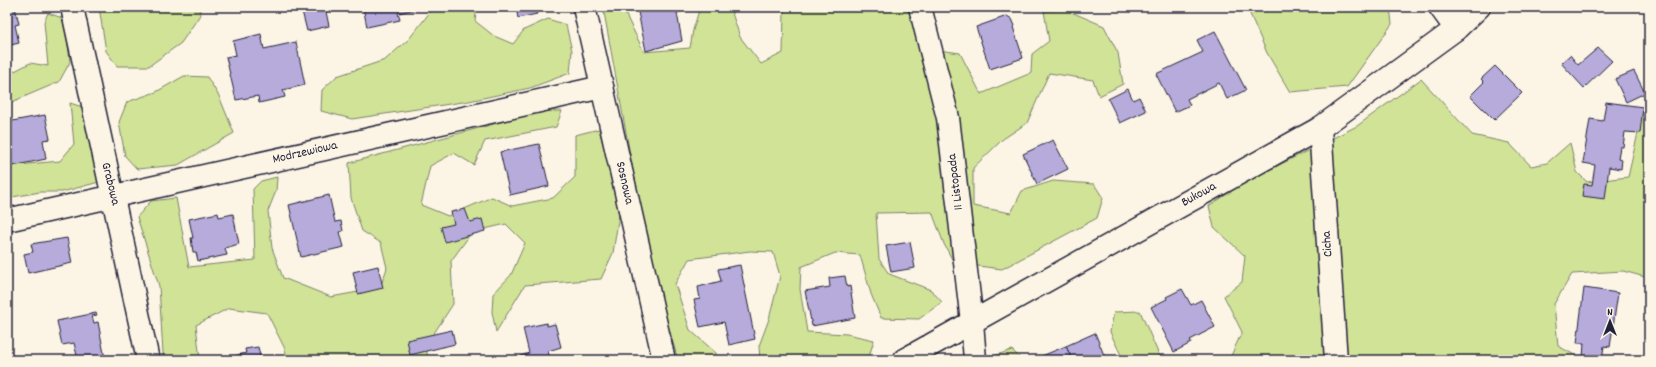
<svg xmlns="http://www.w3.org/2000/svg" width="1656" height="367" font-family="Dekko,sans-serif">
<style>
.green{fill:#d1e397;stroke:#7a8269}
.building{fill:#b7abdb;stroke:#22223b}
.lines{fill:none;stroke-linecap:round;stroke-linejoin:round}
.minor-casing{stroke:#22223b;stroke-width:25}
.minor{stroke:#fcf5e5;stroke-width:22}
.labels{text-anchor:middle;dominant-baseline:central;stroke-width:3;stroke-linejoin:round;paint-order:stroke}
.street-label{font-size:13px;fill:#22223b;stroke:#fcf5e5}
</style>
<rect width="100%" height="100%" fill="#fcf5e5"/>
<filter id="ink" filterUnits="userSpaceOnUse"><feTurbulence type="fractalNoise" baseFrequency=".025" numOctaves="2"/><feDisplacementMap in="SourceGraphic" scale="8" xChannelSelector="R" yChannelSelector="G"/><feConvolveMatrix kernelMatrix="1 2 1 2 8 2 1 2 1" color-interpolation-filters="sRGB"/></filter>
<g filter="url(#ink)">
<g class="green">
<path d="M99 7H200V15L181 43 149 66H117L106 51Z"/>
<path d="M434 7H477L475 21 494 36 513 44 524 30 548 19 566 25 572 51 570 73 530 88 469 101 352 119 321 111 322 90 337 76 385 60 409 39Z"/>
<path d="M603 7H622L644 52 690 48 693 30 700 7H730L740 37 761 64 783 53 784 11 785 7H909L918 47 960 53 981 94 1031 73 1032 54 1049 41 1044 11 1064 9 1104 26 1118 53 1123 84 1099 96 1093 80 1049 73 1027 123 1003 139 973 168V206L1011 213 1022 191 1053 181 1094 184 1103 198 1097 218 1002 269 954 263 944 244 932 212 876 213 879 259 889 274 931 290 942 302 919 319 881 318 871 294 860 255 835 253 801 267 800 289 807 332 847 334 874 340 868 360H760L759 346 769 319 780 276 773 252 750 251 689 259 675 284 690 330 716 353V360H678L660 298 643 225Z"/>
<path d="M1247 7H1390L1392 24 1347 87 1290 92 1267 53Z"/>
<path d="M48 13 65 19 70 62 59 82 7 104V75L30 63 48 66 44 22Z"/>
<path d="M184 76 207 77 219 96 234 133 178 165 137 169 125 156 119 122 127 102 156 92Z"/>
<path d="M1421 79 1472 135 1509 143 1531 166 1547 163 1570 143 1577 172 1587 182 1628 177 1642 115 1649 108V278L1623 271 1572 274 1554 304 1558 346 1584 360H1229L1242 332 1224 296 1242 282 1245 256 1214 227 1209 206 1247 181 1357 126Z"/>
<path d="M70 103 92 110 99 182 62 192H40L7 198V166L60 161 74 144Z"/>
<path d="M542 111H562L556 127 485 141 474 165 454 153 430 166 421 205 448 216 492 197 512 206 553 198 575 177V135L599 129 620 208 613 253 601 279 525 285 496 332 492 312 493 294 511 275 525 243 506 224 472 232 451 261 453 304 425 347 429 360H287L285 349 267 313 229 308 196 325 200 360H165L163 353 159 286 137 217 151 201 176 198 189 267 255 260 253 189 261 181 277 177 276 191 268 211 272 248 283 278 331 297 380 288 387 268 381 243 362 231 351 198 349 163Z"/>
<path d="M1140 311 1159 355 1171 360H1121V355L1110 332 1114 312Z"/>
<path d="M1012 350 1022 360H987V358Z"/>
</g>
<g class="building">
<path d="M7 7H15L19 24 15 25 19 43 7 46Z"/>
<path d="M301 7H325L329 26 307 31Z"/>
<path d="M363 7H425L398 13 400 20 367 27Z"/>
<path d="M516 7H535L537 14 518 18Z"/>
<path d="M637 7H681L682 11 677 13 682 41 646 51Z"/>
<path d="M1007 16 1012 19 1015 26 1013 27 1023 58 990 69 976 27Z"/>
<path d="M1215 31 1246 90 1227 99 1219 83 1187 99 1190 105 1175 112 1156 74 1203 52 1197 40Z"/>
<path d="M261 34 264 49 296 42 305 85 283 90 285 97 259 103 258 96 236 100 226 57 236 55 233 41Z"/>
<path d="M1598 48 1612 61 1584 88 1561 63 1570 55 1578 65Z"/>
<path d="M1495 66 1522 93 1494 120 1470 96 1484 82 1481 79Z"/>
<path d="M1634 71 1645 93 1626 102 1615 79Z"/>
<path d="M1128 89 1133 100 1139 97 1146 111 1120 123 1108 99Z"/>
<path d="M1606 102 1643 107 1640 133 1625 132 1623 147H1620L1618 158 1622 159 1621 169 1609 167 1605 199 1582 196 1584 184 1592 185 1595 165 1583 163 1590 119 1603 121Z"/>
<path d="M45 115 50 139 43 140 46 159 12 166 7 141V122Z"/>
<path d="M1053 140 1068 169 1037 184 1023 154Z"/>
<path d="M539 144 549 186 510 195 500 152Z"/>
<path d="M329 195 335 222 341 221 343 231 340 232 344 247 301 257 289 205Z"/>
<path d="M465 209 470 222 482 219 485 231 445 242 441 227 454 224 451 212Z"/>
<path d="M218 213 219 217 233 214 239 244 225 248 227 255 198 261 196 252H193L191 238H193L189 219Z"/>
<path d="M67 238 72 263 28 273 24 254 33 252 31 244Z"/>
<path d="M910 242 915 268 891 272 886 246Z"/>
<path d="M740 265 755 339 729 345 724 322 700 327 694 300 700 299 698 287 721 281 718 269Z"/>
<path d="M378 266 383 288 358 294 353 272Z"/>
<path d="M845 276 847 287 850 286 855 318 812 326 805 291 830 287 829 278Z"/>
<path d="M1584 288 1618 293 1610 347 1604 346 1602 360 1583 358 1584 343H1577Z"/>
<path d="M1182 289 1191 305 1201 300 1215 327 1190 340 1191 343 1174 352 1151 307 1167 299 1166 297Z"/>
<path d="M96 313 97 315 92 316 94 323 98 322 105 359 78 360 74 343 62 345 57 321Z"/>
<path d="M547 323V326L555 324 561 347 548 351 550 360H522L521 356 529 353 523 328Z"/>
<path d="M452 330 455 344 410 355 407 340Z"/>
<path d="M1095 333 1106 360H1072L1066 346Z"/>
<path d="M1066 346 1072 360H1038L1037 358Z"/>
<path d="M258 347 261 360H226V358L246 353 245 349Z"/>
</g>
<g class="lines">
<g class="minor-casing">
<g id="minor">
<path d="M72 7 148 360"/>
<path d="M584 7 664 360"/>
<path d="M920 7 948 118 972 322 975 360"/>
<path d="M1440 7 1456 29"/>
<path d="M1320 128 1336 360"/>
<path d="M7 220 602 87"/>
<path d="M904 360 1320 128 1456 29 1479 7"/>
</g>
</g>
<use href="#minor" class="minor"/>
</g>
</g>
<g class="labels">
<g class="street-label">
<text transform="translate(305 153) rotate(-13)">Modrzewiowa</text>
<text transform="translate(956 182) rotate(-97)">11 Listopada</text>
<text transform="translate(624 183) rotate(77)">Sosnowa</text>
<text transform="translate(110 184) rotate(76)">Grabowa</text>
<text transform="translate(1199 195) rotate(-29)">Bukowa</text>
<text transform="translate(1328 244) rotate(-94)">Cicha</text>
</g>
</g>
<rect width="1656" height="367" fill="none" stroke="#fcf5e5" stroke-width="24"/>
<rect x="12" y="12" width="1632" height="343" fill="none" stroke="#22223b" stroke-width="1.5" filter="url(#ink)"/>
<g transform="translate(1610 321)" stroke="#fcf5e5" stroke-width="3" paint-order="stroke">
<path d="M0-3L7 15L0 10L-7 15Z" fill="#22223b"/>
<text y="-6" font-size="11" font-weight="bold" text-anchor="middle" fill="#22223b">N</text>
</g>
</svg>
